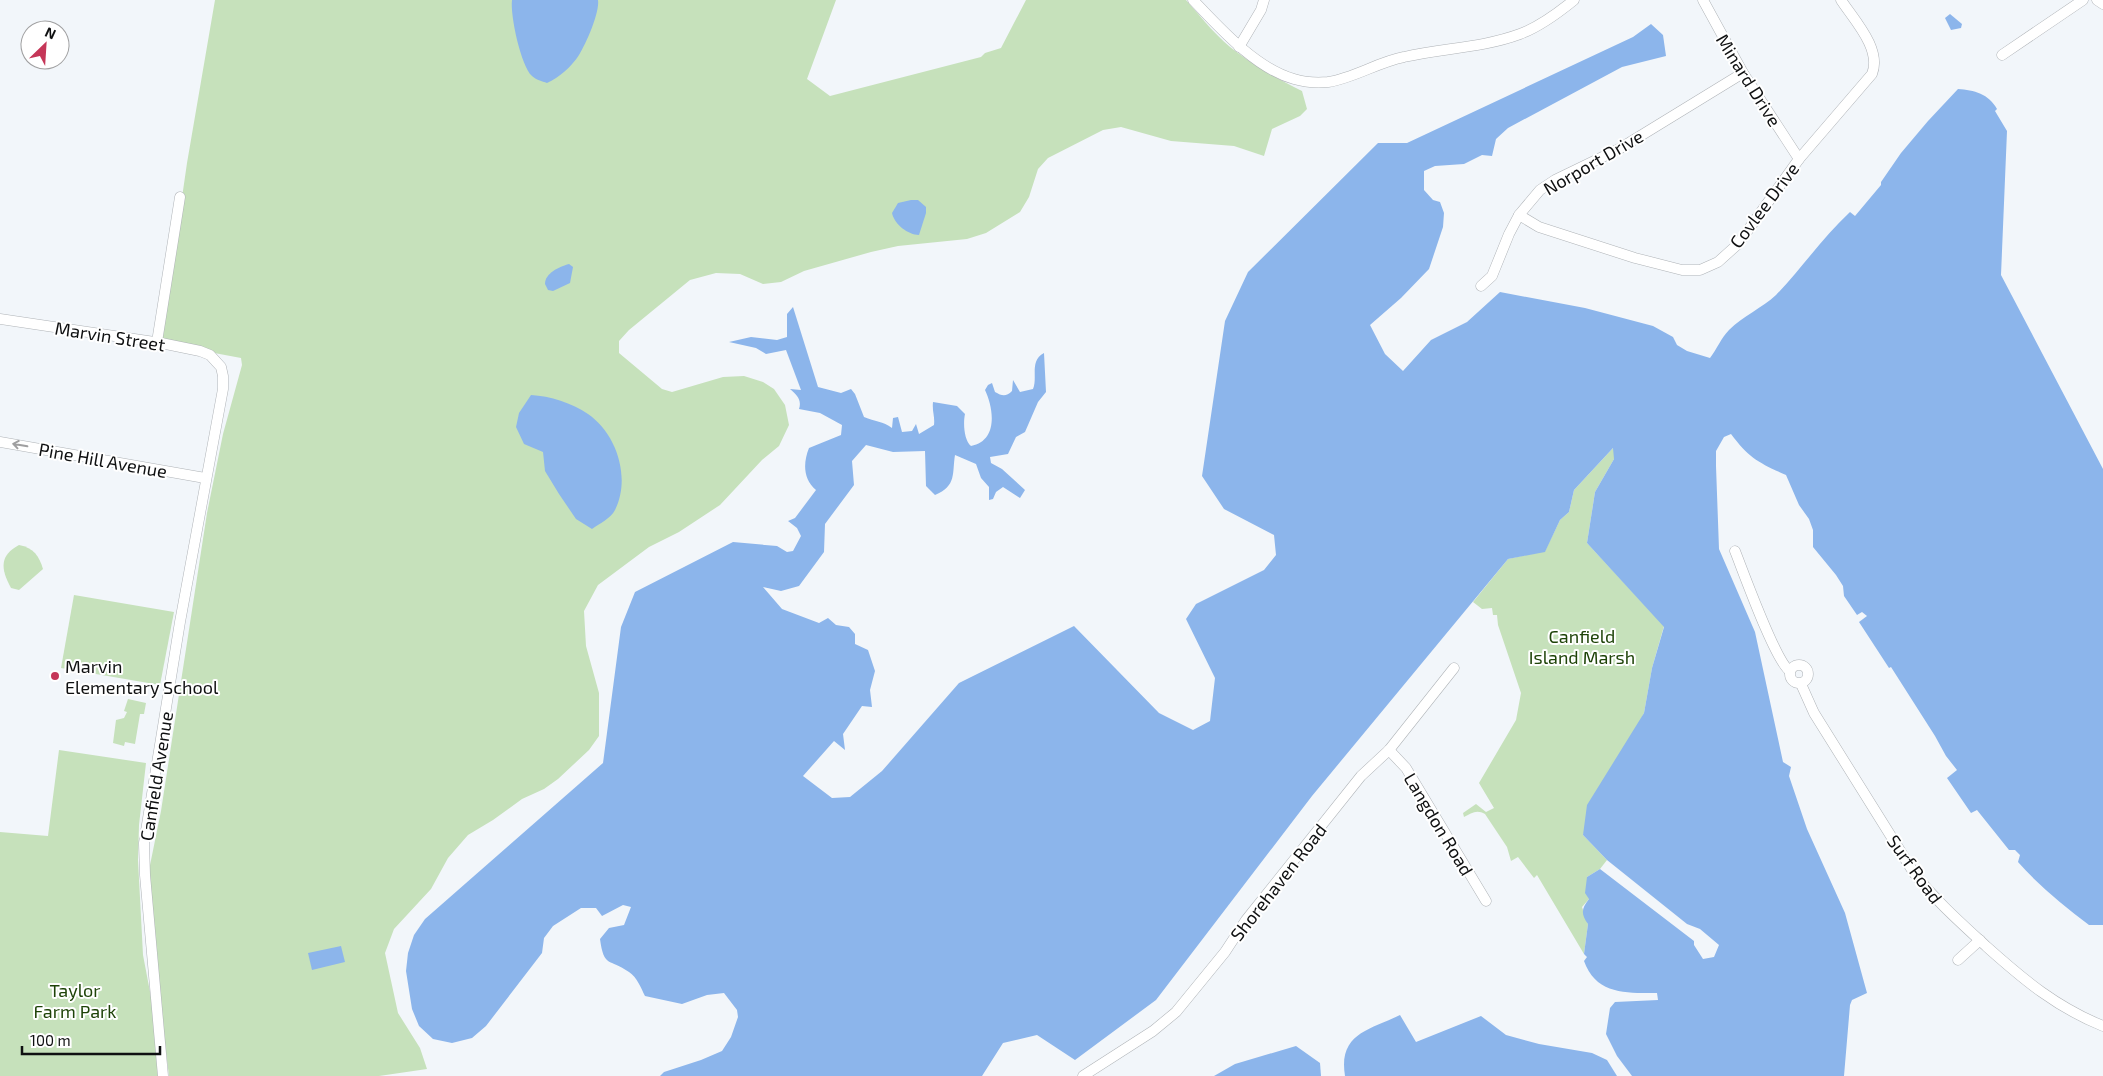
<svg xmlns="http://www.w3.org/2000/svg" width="2103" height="1076" font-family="'Exo 2',sans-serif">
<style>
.green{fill:#c6e1bb}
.water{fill:#8cb5eb}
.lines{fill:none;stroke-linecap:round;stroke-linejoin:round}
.minor-casing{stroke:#afb3b7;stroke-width:11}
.minor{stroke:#fff;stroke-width:10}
.oneway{stroke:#9f9fa0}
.poi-dot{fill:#c53658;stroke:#fff;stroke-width:2}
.labels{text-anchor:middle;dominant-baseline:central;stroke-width:4;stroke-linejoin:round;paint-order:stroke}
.street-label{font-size:18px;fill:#0f1011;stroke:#fff}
.park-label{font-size:18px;fill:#1e4308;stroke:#fff}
.poi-label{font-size:18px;fill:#0f1011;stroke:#fff;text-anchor:start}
</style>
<rect width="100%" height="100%" fill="#f2f6fa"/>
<g class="green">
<path d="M215 0H836L807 79 830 96 981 57 985 53 1001 48 1026 0H1186C1203 19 1218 39 1238 53 1258 68 1280 80 1302 91L1307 109 1300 116 1272 129 1264 156 1234 146 1171 141 1121 127 1103 130 1048 158 1038 169 1029 197 1020 212 986 233 967 239 898 246 871 252 804 271 781 282 763 284 740 274 716 273 690 280 629 330 619 341V353L662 389 672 392 723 377 744 376 763 382 774 389 785 405 789 425 779 446 762 460 720 505 679 532 649 547 598 585 584 611 586 646 599 693V736L589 750 558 779 544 789 522 799 493 820 468 835 448 858 431 889 394 929 385 953 398 1013 420 1048 427 1069 379 1076H169L153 947 148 875 161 811 207 513 223 434 242 365 241 358 161 343 187 163Z"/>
<path d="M1614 447V459L1595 492 1587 543 1664 626 1652 668 1644 713 1583 835 1607 860 1600 869 1587 877 1589 899 1582 907 1588 924 1584 954 1537 875 1534 878 1518 857 1511 861 1507 847 1485 814C1477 809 1471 813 1464 817L1463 813 1476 804 1486 812 1494 808 1479 783 1516 720 1521 693 1498 625 1497 615H1493L1492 608 1482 609 1473 602 1508 559 1545 551 1560 520 1569 512 1574 490Z"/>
<path d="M19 545C34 548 39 556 43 569L19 590 11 588C0 568 0 555 19 545Z"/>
<path d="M74 595 174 612 160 685 61 668Z"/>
<path d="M128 699 146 703 144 714H140L135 744 125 742 124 746 113 743 116 720 124 718 127 712 124 711Z"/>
<path d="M59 750 146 763 139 825 138 860 143 955 166 1076H0V832L48 836Z"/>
</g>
<g class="water">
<path d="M512 0H598C600 12 586 44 579 55 572 66 559 78 547 83 542 81 536 80 532 76 521 66 510 15 512 0Z"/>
<path d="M1950 14 1962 24 1961 28 1951 30 1945 18Z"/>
<path d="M1651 24 1663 35 1666 56 1622 67 1508 128 1496 139 1492 156 1482 155 1464 164 1435 166 1424 171V190L1433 200 1440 202 1444 213 1443 227 1429 269 1401 298 1370 325 1385 354 1403 371 1431 340 1467 322 1500 292 1585 308 1653 326 1673 337 1677 345 1687 351 1710 358C1717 349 1721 338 1729 330 1743 316 1762 308 1776 295 1802 268 1823 237 1850 212L1855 216 1881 185V182L1901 153 1928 121 1958 89C1974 90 1989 94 1997 109L1995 111 2007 131 2001 275 2103 469V925H2089C2064 906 2039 886 2018 862L2020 855 2015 850H2009L1977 810 1971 813 1947 778 1957 770 1946 756 1935 736 1891 667 1889 668 1859 622 1867 616 1862 612 1857 615 1844 596 1843 586 1836 575 1813 547V530L1809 519 1799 505 1786 475C1759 463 1749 458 1731 434L1724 437 1716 451V466L1719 549 1755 632 1783 762 1791 767 1789 776 1807 829 1845 913 1867 993 1852 1000 1850 1005 1844 1076H1632L1617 1056 1606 1034 1610 1008 1615 1002 1658 1000 1657 993C1627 993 1596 995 1584 961L1587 957 1584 954 1588 924C1581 914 1581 909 1589 899L1585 893 1587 877 1600 869 1694 941V945L1703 959 1714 957 1719 945 1700 929 1687 924 1607 860 1583 835 1587 805 1644 713 1652 668 1664 627 1587 543 1595 492 1614 459 1613 448 1574 490 1569 512 1560 520 1545 552 1508 559 1312 796 1156 1000 1075 1060 1037 1035 1003 1043 982 1076H660L664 1072 701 1060 722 1051 731 1037 738 1017 737 1010 724 993 707 995 682 1004 645 996C641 988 637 977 629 972 609 958 604 968 600 939L609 928 624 925 631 907 623 905 602 916 596 908H581L553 926 544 938 542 953 486 1026 472 1038 452 1043 433 1039 419 1026 412 1009 406 971 408 953 414 935 425 919 603 763 621 627 635 592 733 542 777 546 787 552 793 551 801 536 797 528 788 521 795 518 816 490C803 479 803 463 809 448L841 435 842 425 820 413 799 409C802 400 797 395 790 389L801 390 786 350 766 354 756 348 729 342 751 337 777 340 787 337V314L793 307 818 387 841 393 851 389 855 394 864 417C875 422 883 421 892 428L893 418 898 417 902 432 912 431 916 424 919 434 934 425C935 416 932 412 933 402L957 406 965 414C963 423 964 440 971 446 998 441 994 409 985 390L988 385 992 383 995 392C1002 396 1006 397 1012 391L1013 380 1020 392 1033 389C1038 377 1029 361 1044 353L1046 392 1038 402 1025 432 1016 437 1008 454 990 457 991 463 1002 469 1025 490 1020 498 1003 487 996 492 993 499 989 500V487L981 478 976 464 955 455C952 473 957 486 935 495L926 486 925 451 893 452 866 445 852 461 854 485 825 524 824 552 799 586 781 591 763 587 782 609 819 623 828 618 836 625 849 627 855 634V644L868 650 875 671 870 690 872 707 862 706 843 734 845 750 834 741 803 776 832 798 850 797 882 771 959 683 1074 626 1159 713 1193 730 1210 721 1215 678 1186 619 1196 604 1264 570 1276 555 1274 535 1224 509 1202 476 1225 321 1248 272 1378 143H1407L1633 37Z"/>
<path d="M911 200H918L926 207V213L919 235C908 235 894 224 892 213L898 203Z"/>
<path d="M569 264 573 267 570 283 553 291 548 290 545 284C545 273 559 267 569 264Z"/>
<path d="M531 395C550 396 572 403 588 414 617 434 631 478 615 510 611 518 599 524 592 529L576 519 559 494 545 471 543 452 524 444 516 427 519 413Z"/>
<path d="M341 946 345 962 312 970 308 953Z"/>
<path d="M1400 1015 1416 1042 1481 1016 1506 1035 1539 1044 1592 1053 1607 1060 1617 1076H1345C1338 1033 1370 1030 1400 1015Z"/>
<path d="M1296 1046 1320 1063 1321 1076H1214L1235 1064Z"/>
</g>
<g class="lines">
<g class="minor-casing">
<g id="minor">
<path d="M1193 0C1220 28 1255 68 1294 79 1304 82 1317 83 1328 82 1354 78 1378 62 1404 57 1443 48 1482 48 1520 34 1539 27 1558 13 1574 0"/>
<path d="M1703 0 1743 73 1799 159"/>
<path d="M2097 0 2103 4"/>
<path d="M1239 47 1261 10 1264 0"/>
<path d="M2002 55 2083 0"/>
<path d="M1519 215 1539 227 1635 258 1682 270H1700L1718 262 1738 244 1799 159 1872 74C1882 49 1854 20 1841 0"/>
<path d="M1481 286 1492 276 1509 234 1519 215 1540 190 1555 180 1619 149 1743 73"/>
<path d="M0 319 161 343 200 351 210 355 221 367 223 376V389L180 622 144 843 145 875 163 1076"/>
<path d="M157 342 180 197"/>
<path d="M0 442 205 478"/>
<path d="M1735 551C1743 571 1776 663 1790 671"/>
<circle cx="1799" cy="674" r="9"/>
<path d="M1801 684 1814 713 1914 873C1936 901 1961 923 1987 947 2024 980 2056 1007 2103 1026"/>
<path d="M1389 750 1406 768 1486 901"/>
<path d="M1958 960 1980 940"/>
<path d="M1083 1076 1153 1031 1176 1012 1225 952 1246 920 1361 776 1389 750 1454 668"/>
</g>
</g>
<use href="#minor" class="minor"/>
</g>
<defs><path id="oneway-shaft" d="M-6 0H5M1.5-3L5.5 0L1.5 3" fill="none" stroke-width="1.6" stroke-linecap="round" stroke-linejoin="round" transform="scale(1.25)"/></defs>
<use class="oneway" href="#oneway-shaft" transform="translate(20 445) rotate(-170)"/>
<circle class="poi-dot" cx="55" cy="676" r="5"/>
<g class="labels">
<g class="street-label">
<text transform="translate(1749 80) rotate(58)">Minard Drive</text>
<text transform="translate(1593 162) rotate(-30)">Norport Drive</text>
<text transform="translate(1764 205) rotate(-53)">Covlee Drive</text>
<text transform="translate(110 336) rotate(9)">Marvin Street</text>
<text transform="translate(103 460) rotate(10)">Pine Hill Avenue</text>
<text transform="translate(156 776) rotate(-81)">Canfield Avenue</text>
<text transform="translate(1439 824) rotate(59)">Langdon Road</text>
<text transform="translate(1915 869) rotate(54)">Surf Road</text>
<text transform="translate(1278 882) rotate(-52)">Shorehaven Road</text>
</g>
<g class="park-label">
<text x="1582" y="636">Canfield<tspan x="1582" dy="21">Island Marsh</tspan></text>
<text x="75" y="990">Taylor<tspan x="75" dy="21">Farm Park</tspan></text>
</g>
<g class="poi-label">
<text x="65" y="666">Marvin<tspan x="65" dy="21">Elementary School</tspan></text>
</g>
</g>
<g transform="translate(45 45) rotate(25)"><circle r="24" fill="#ffffff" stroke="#9f9fa0"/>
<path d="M0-4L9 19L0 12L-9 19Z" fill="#c53658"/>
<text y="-8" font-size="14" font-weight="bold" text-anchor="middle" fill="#0f1011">N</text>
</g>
<path d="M22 1046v8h138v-8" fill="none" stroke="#0f1011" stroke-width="2.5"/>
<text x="30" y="1046" font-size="15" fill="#0f1011" stroke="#ffffff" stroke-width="4" paint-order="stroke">100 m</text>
</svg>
